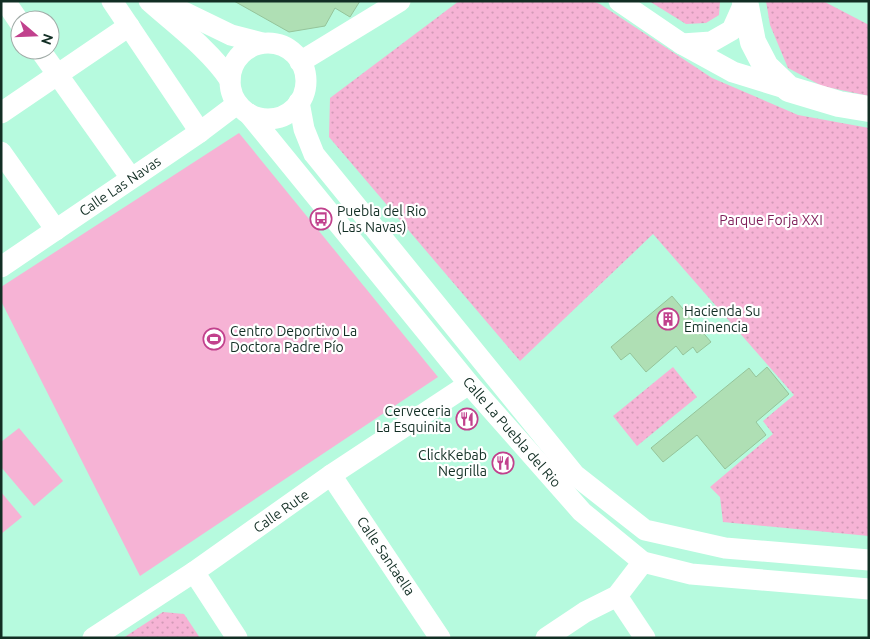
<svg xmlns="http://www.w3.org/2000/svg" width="870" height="639" font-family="Ubuntu,sans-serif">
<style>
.green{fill:url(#green-dots)}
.pitch{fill:#f6b3d5}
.building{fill:#afdfb4;stroke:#95c49a}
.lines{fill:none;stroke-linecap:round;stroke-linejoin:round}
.minor{stroke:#fff;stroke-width:21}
.major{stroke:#fff;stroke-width:26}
.labels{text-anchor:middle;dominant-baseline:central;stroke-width:4.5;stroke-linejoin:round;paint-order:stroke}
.street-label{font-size:14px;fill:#122e24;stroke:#fff}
.poi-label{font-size:14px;fill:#122e24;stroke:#fff;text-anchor:start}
.park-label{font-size:14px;fill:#7f1f5a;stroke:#fff}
</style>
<defs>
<pattern id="green-dots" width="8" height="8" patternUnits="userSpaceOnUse" patternTransform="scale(1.25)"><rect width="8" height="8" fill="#f6b3d5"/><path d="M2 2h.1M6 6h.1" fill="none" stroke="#d29ab7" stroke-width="1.8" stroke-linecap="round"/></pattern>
</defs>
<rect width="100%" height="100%" fill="#b6fade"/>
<g class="green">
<path d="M459 1H592L600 4 712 78 798 115 869 128V536L723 522 720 497 710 487 773 434 763 421 794 395 653 234 520 361 329 137 330 98Z"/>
<path d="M649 1H720L719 15 706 23 686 24Z"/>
<path d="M766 1H823L869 25V96L822 86 788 68 770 25Z"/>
<path d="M673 367 697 397 637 446 613 416Z"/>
<path d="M163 612 184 614 200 638H123Z"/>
</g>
<g class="pitch">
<path d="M239 133 438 377 140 576 1 301V287Z"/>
<path d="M19 428 63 481 34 506 1 467V442Z"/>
<path d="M1 492 22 517 1 534Z"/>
</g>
<g class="building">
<path d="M234 1H360L350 17 335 8 325 26 289 32Z"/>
<path d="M672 296 711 342 697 353 693 347 683 355 676 346 646 372 630 353 621 360 611 347Z"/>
<path d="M767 367 789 394 756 422 766 435 725 469 697 435 663 462 651 448 749 368 756 377Z"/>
</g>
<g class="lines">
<g class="minor">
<path d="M5 1 20 23"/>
<path d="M112 1 200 132"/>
<path d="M149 1C177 26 209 49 230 80"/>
<path d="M161 1 231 35 262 43"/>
<path d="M619 1 682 44 733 72 788 89"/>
<circle cx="268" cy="81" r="38"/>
<path d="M682 44 711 42 732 30 745 1"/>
<path d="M40 50 131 178"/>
<path d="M300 62 400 1"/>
<path d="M299 102 304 129 314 154 575 475 645 530 725 548 869 560"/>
<path d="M1 113 129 26"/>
<path d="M249 114 469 384 582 512 643 562 691 574 869 589"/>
<path d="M1 152 56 230"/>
<path d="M1 267 200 132 237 104"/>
<path d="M331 475 440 638"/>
<path d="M194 572 237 638"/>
<path d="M617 596 645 638"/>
<path d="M93 638 194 572 331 475 469 384"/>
<path d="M546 638 585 612 617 596 643 562"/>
</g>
<path class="major" d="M745 1 753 42 766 67 789 89 839 104 869 109"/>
</g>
<defs>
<g id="bus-ring" transform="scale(1.125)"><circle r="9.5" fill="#fff" stroke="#c1418d" stroke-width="1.5"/><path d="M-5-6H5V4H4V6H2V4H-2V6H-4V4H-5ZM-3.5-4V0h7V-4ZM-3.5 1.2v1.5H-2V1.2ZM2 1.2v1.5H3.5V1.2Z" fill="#c1418d"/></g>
<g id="building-ring" transform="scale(1.125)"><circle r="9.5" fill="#fff" stroke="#c1418d" stroke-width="1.5"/><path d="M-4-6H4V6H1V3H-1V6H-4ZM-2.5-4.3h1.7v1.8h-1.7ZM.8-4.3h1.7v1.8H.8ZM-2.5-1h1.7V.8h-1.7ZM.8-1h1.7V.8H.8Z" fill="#c1418d"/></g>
<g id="stadium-ring" transform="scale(1.125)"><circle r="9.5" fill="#fff" stroke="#c1418d" stroke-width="1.5"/><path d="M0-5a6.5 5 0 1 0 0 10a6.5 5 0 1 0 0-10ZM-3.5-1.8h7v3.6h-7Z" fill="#c1418d"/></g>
<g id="restaurant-ring" transform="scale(1.125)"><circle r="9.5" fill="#fff" stroke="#c1418d" stroke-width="1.5"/><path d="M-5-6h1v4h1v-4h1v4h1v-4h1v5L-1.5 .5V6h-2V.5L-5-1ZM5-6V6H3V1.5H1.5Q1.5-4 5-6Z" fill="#c1418d"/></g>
</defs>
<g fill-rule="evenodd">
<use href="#bus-ring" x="321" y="219"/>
<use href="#building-ring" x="668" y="319"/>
<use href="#stadium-ring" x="214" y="339"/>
<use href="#restaurant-ring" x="467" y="419"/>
<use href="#restaurant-ring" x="503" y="463"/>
</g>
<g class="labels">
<g class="street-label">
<text transform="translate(120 186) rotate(-34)">Calle Las Navas</text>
<text transform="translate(512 432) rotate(49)">Calle La Puebla del Rio</text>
<text transform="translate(281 511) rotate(-35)">Calle Rute</text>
<text transform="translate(386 556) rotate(56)">Calle Santaella</text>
</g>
<g class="poi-label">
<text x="337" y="211">Puebla del Rio<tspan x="337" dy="16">(Las Navas)</tspan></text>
<text x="684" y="311">Hacienda Su<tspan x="684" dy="16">Eminencia</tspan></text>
<text x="230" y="331">Centro Deportivo La<tspan x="230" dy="16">Doctora Padre Pío</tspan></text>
<text x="451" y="411" text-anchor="end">Cerveceria<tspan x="451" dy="16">La Esquinita</tspan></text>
<text x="487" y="455" text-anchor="end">ClickKebab<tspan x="487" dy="16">Negrilla</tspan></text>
</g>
<g class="park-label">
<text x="771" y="220">Parque Forja XXI</text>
</g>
</g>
<rect width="870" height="639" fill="none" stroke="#122e24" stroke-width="5"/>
<g transform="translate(35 35) rotate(109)"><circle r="24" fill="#ffffff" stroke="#a0aba7"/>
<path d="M0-4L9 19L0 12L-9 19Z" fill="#c1418d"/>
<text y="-8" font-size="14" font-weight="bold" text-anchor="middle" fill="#122e24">N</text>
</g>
</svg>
